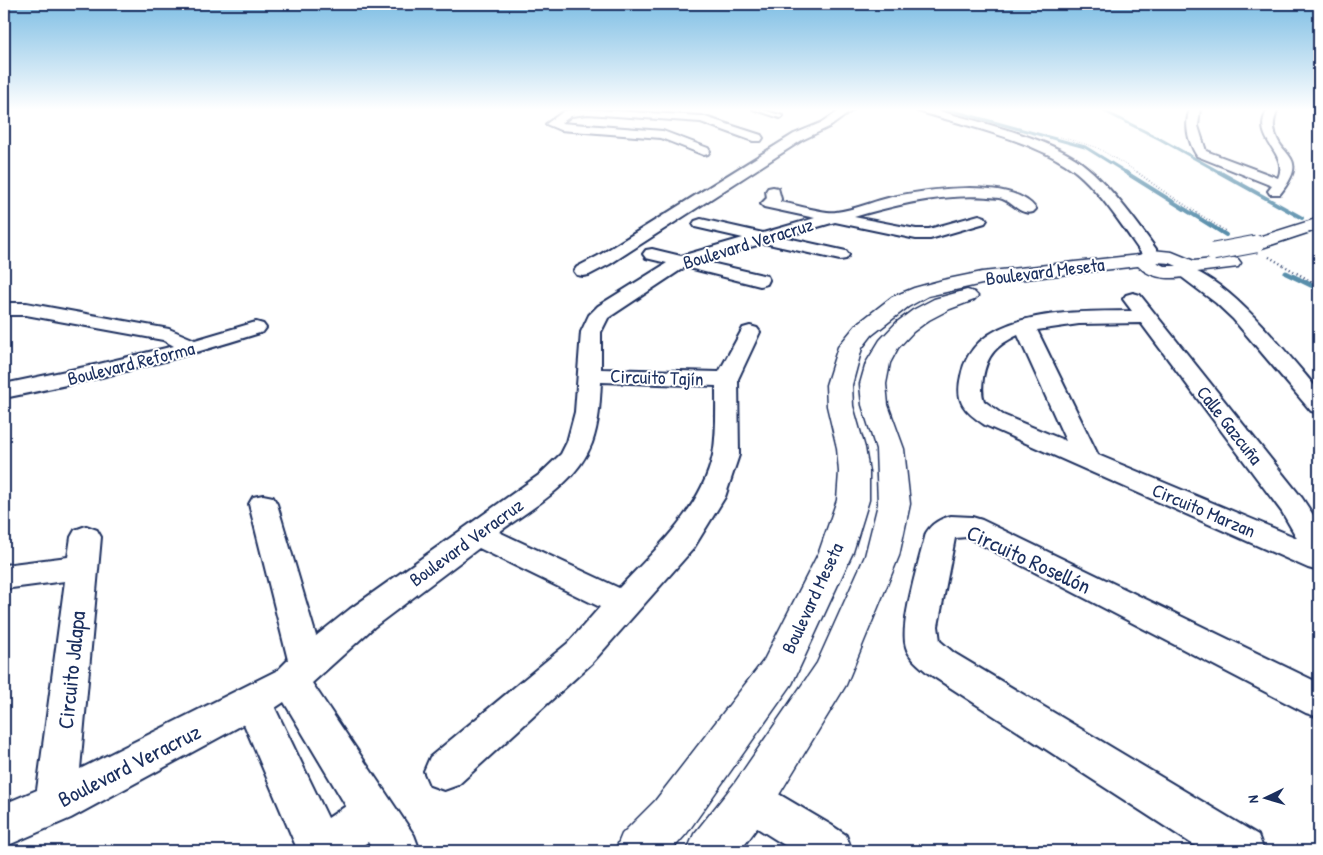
<svg xmlns="http://www.w3.org/2000/svg" width="1323" height="855" font-family="'Patrick Hand',sans-serif">
<style>
.lines{fill:none;stroke-linecap:round;stroke-linejoin:round}
.stream-far2{stroke:#588eab;stroke-width:3}
.stream-far1{stroke:#588eab;stroke-width:4}
.stream{stroke:#588eab;stroke-width:5}
.lane-casing{stroke:#1b2f5e;stroke-width:4}
.street-casing{stroke:#1b2f5e;stroke-width:4}
.secondary-casing{stroke:#1b2f5e;stroke-width:3}
.path-far2{stroke:#1b2f5e;stroke-width:1;stroke-dasharray:0.5 2;stroke-linecap:butt}
.path-far1{stroke:#1b2f5e;stroke-width:2;stroke-dasharray:0.5 2.5;stroke-linecap:butt}
.path{stroke:#1b2f5e;stroke-width:2.5;stroke-dasharray:1 3;stroke-linecap:butt}
.lane{fill:#fff;fill-rule:evenodd}
.street{fill:#fff;fill-rule:evenodd}
.secondary{fill:#fff;fill-rule:evenodd}
.secondary-bridge-casing{stroke:#1b2f5e;stroke-width:19;stroke-linecap:butt}
.secondary-bridge{stroke:#fff;stroke-width:17}
.labels{text-anchor:middle;dominant-baseline:central;stroke-width:4;stroke-linejoin:round;paint-order:stroke}
.street-label{font-size:19px;fill:#1b2f5e;stroke:#fff}
.near-street-label{font-size:22px;fill:#1b2f5e;stroke:#fff}
</style>
<rect width="100%" height="100%" fill="#fff"/>
<filter id="ink" filterUnits="userSpaceOnUse"><feTurbulence type="fractalNoise" baseFrequency=".02" numOctaves="2"/><feDisplacementMap in="SourceGraphic" scale="10" xChannelSelector="R" yChannelSelector="G"/><feConvolveMatrix kernelMatrix="1 2 1 2 8 2 1 2 1" color-interpolation-filters="sRGB"/></filter>
<g filter="url(#ink)">
<g class="lines">
<g class="stream-far2">
<path d="M946 109 1085 147 1127 173"/>
<path d="M1100 109 1160 139 1221 173"/>
</g>
<g class="stream-far1">
<path d="M1125 172 1226 235"/>
<path d="M1219 172 1302 218"/>
</g>
<path class="stream" d="M1286 273 1319 289"/>
<g class="lane-casing">
<path id="lane" d="M753 109H760L783 116 780 118Z"/>
</g>
<g class="street-casing">
<g id="street">
<path d="M579 109 702 116 761 135 763 138 761 141H753L701 122 588 114 571 116 561 123 663 131 708 148 710 151 708 154 704 155 661 138 560 130 546 124 564 111Z"/>
<path d="M842 109H854L831 126 802 140 610 264 589 275 583 276 577 275 574 271 577 267 598 256 794 134 823 122Z"/>
<path d="M917 109H932C974 121 1040 135 1076 159 1107 180 1139 225 1161 256L1158 260 1152 261 1146 260C1125 230 1096 183 1065 164 1027 139 963 125 918 111Z"/>
<path d="M1190 109H1200L1198 126 1206 151 1278 178C1290 152 1251 141 1267 111L1265 109H1277C1277 114 1273 120 1274 127 1277 159 1312 153 1280 194H1270L1268 191 1272 186 1197 156C1188 142 1184 124 1190 109Z"/>
<path d="M773 187 778 188 781 199 780 202C793 204 825 214 836 212 854 210 871 202 888 198 922 190 1013 176 1036 209L1033 212C1019 216 1012 200 999 198 950 192 902 203 854 217L916 229H929L979 215 985 217 987 220 985 223 930 239H916L835 222 783 237 846 251 849 255 846 259 840 260 764 243 702 261 767 276 769 280 767 284 760 286 685 267 608 318 601 332V369L719 372 743 328 750 326 757 328 760 332 738 379 739 455 725 497 693 549 592 663 458 785 444 790 430 785 424 771 430 757 568 643 600 607 479 548 374 627 312 683 414 835 420 851H373L368 842 354 851H298L244 724 71 818 4 847V804L37 790 65 581 4 589V565L68 557 71 537 75 530 86 526 97 530 101 537 80 769 278 670 288 660 249 504 253 497 263 495 273 497 277 504 316 636 350 609 539 475 561 454 567 442 575 412 581 332 589 315 598 306 667 263 646 258 643 254 646 250 652 249 681 256 743 238 695 227 693 224 695 221 701 219 763 233 815 218 764 207 761 204 767 198 766 191 768 188ZM601 382 716 386C716 408 717 433 713 455 702 508 655 550 619 588L499 532C532 508 577 483 592 443 599 424 600 402 601 382ZM284 702 346 806 328 818 275 708Z"/>
<path d="M1184 267C1229 278 1289 356 1319 391V413L1311 411 1233 319 1216 303 1175 272 1178 268Z"/>
<path d="M1133 293 1140 295 1302 498 1319 524V571L1308 568 985 425C964 411 955 402 961 376 974 307 1078 312 1132 311L1123 299 1126 295ZM1141 323 1282 512 1297 538 1098 455 1037 330 1079 324ZM1018 335 1066 441 1003 415 984 401C981 393 982 386 983 378 987 354 997 345 1018 335Z"/>
<path d="M4 303H26L169 329 195 340 256 322 263 324 266 328 263 332C178 359 92 381 4 398V384L99 364 174 346 163 340 26 315H4Z"/>
<path d="M951 516 972 517 982 520 1319 683V717L1306 713 967 537 955 538 938 626 940 641 954 653 1258 835 1264 851H1203L928 673C920 666 909 658 906 647 899 625 920 558 926 533 932 523 940 519 951 516Z"/>
<path d="M750 780 765 786 831 825 846 835 852 851H794L735 814 729 800 735 786Z"/>
</g>
</g>
<g class="secondary-casing">
<g id="secondary">
<path d="M1312 109H1319V112H1314Z"/>
<path d="M1319 218V229L1256 250 1249 248 1247 244 1249 240Z"/>
<path d="M1152 250 1172 252 1194 261 1231 257 1238 259 1241 263 1238 267 1197 272 1196 274C1177 280 1153 281 1138 266L982 284 928 296 908 307 872 335 862 348 852 385 853 406 865 448 869 472V500L853 552 792 684 687 833 671 851H615L622 834 655 801 764 660 819 552 837 500 839 472 837 448 827 406 826 385 838 347 856 325 892 297 914 288 943 280 982 272 1139 255ZM1156 262 1170 263 1177 266H1164Z"/>
<path d="M967 290 974 292 978 296 974 300 950 309 929 320 913 332 898 348 890 363 886 384 888 405 904 449 910 504 899 556 846 685 766 816 740 851H687L694 834 734 784 817 663 865 556 878 504 876 449 862 405 860 384 866 363 880 340 897 322 913 310 934 299Z"/>
</g>
</g>
<path class="path-far2" d="M1060 137 1096 147 1139 173"/>
<path class="path-far1" d="M1137 172 1160 189 1225 231"/>
<path class="path" d="M1269 257 1319 286"/>
<use href="#lane" class="lane"/>
<use href="#street" class="street"/>
<use href="#secondary" class="secondary"/>
<g class="secondary-bridge-casing">
<path id="secondary-bridge" d="M1213 252 1256 244"/>
</g>
<use href="#secondary-bridge" class="secondary-bridge"/>
</g>
</g>
<linearGradient id="sky" x2="0" y2="1"><stop stop-color="#7ebee4"/><stop offset="0.48" stop-color="#fff"/><stop offset="1" stop-color="#fff" stop-opacity="0"/></linearGradient>
<rect width="1323" height="228" fill="url(#sky)"/>
<g class="labels">
<g class="street-label">
<text transform="translate(748 243) rotate(-17)">Boulevard Veracruz</text>
<text transform="translate(1045 271) rotate(-7)">Boulevard Meseta</text>
<text transform="translate(131 363) rotate(-14)">Boulevard Reforma</text>
<text transform="translate(657 377) rotate(2)">Circuito Tajín</text>
<text transform="translate(1230 425) rotate(52)">Calle Gazcuña</text>
<text transform="translate(1204 510) rotate(23)">Circuito Marzan</text>
<text transform="translate(466 542) rotate(-36)">Boulevard Veracruz</text>
<text transform="translate(812 598) rotate(-65)">Boulevard Meseta</text>
</g>
<g class="near-street-label">
<text transform="translate(1029 559) rotate(25)">Circuito Rosellón</text>
<text transform="translate(71 670) rotate(-84)">Circuito Jalapa</text>
<text transform="translate(129 765) rotate(-27)">Boulevard Veracruz</text>
</g>
</g>
<rect width="1323" height="855" fill="none" stroke="#fff" stroke-width="20"/>
<rect x="10" y="10" width="1303" height="835" fill="none" stroke="#1b2f5e" stroke-width="2" filter="url(#ink)"/>
<g transform="translate(1266 798) rotate(265)" stroke="#ffffff" stroke-width="4" paint-order="stroke">
<path d="M0-4L9 19L0 12L-9 19Z" fill="#1b2f5e"/>
<text y="-8" font-size="14" font-weight="bold" text-anchor="middle" fill="#1b2f5e">N</text>
</g>
</svg>
